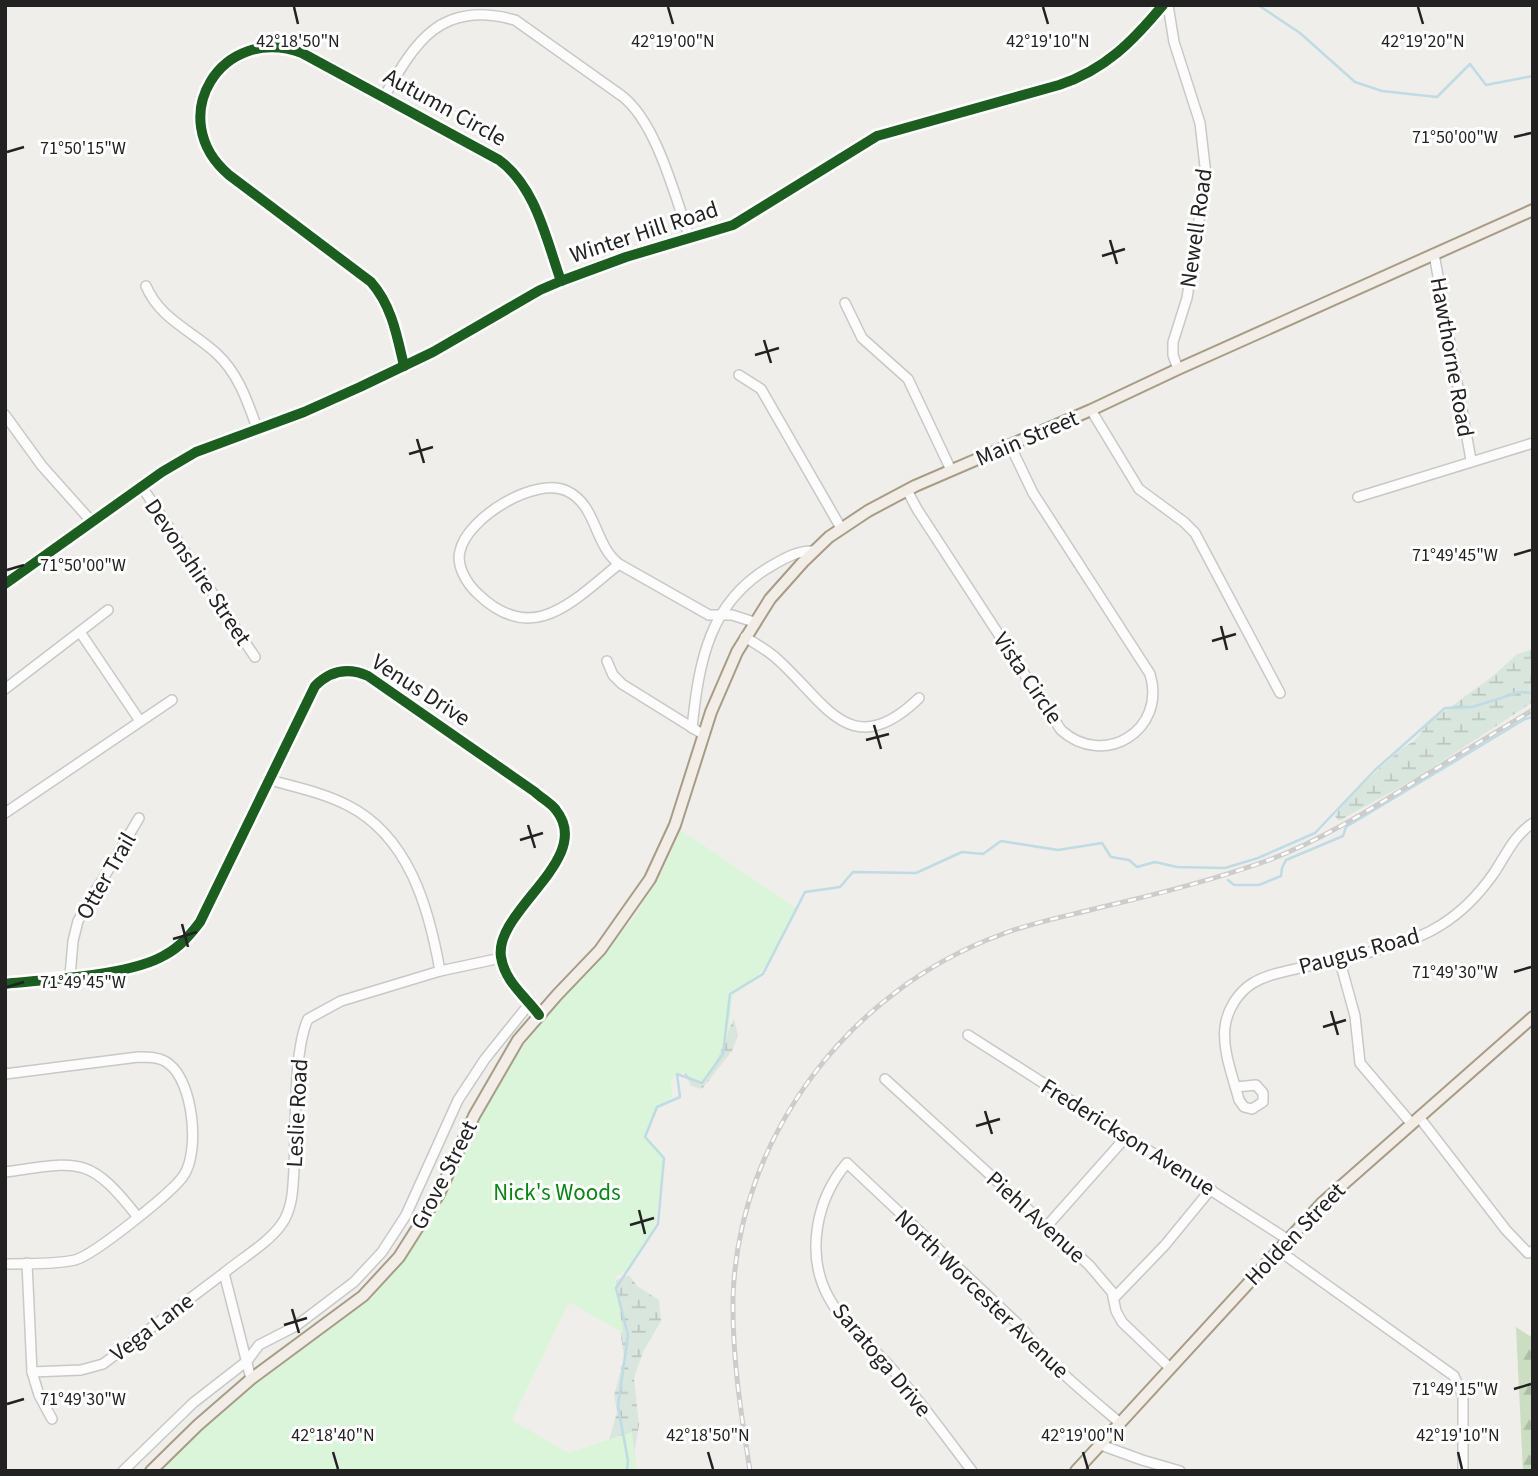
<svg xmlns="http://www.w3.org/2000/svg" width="1538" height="1476" font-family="'Source Sans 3',sans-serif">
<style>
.forest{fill:url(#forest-firs)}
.wetland{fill:url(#wetland-marsh)}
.park{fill:#daf5da}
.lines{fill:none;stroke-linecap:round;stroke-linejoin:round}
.stream{stroke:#bfdbe3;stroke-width:2.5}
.minor-casing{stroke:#c9c8c7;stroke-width:12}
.major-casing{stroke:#a79c86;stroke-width:14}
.minor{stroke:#fdfcfc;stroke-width:9}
.major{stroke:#f3ede7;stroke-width:10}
.rail-casing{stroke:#ccc;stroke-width:5}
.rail{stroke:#fff;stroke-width:2.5;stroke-dasharray:8;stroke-linecap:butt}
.cycleway-casing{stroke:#fff;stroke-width:15}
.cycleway{stroke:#1b5e20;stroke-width:10}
.ticks{fill:none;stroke:#222;stroke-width:2.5}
.labels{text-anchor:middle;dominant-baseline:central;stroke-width:6;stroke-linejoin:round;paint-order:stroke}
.street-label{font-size:23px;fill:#222;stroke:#fff}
.park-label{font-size:23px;fill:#0c8416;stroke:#fff}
.ticks-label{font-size:18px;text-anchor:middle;fill:#222;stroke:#fff;stroke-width:6;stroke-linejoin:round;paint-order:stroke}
</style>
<defs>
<pattern id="forest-firs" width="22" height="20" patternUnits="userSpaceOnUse" patternTransform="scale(1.75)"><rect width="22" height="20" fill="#cbdec1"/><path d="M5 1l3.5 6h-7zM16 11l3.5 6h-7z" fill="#aebea6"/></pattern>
<pattern id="wetland-marsh" width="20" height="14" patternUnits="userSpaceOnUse" patternTransform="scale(1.75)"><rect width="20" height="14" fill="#d9e6de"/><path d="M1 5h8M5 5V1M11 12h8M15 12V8" fill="none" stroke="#bac5be"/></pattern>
</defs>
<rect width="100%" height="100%" fill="#f0eeeb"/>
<path class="forest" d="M1516 1327 1533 1338V1471H1523Z"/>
<g class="wetland">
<path d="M1533 649V702L1418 777 1339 821 1335 816 1347 798 1401 749 1414 741 1431 721 1493 676 1517 654Z"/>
<path d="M734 1018 738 1035 732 1051 702 1089 691 1086 681 1067 725 1038Z"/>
<path d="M629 1275 637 1286 659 1300 661 1321 643 1352 634 1378 639 1425 631 1471 609 1440 617 1412 614 1395 624 1358 615 1293 616 1280Z"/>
</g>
<path class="park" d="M681 830 797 909 767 965 753 981 733 996 728 1035 708 1079 697 1082 683 1072 675 1075 671 1081 672 1097C659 1108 648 1117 647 1136L661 1153 663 1162 656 1219 651 1233 632 1267 615 1277V1290L618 1295 623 1333 569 1302 512 1420 568 1453 632 1432 637 1471H159L198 1432 247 1390 360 1306 404 1260 433 1219 477 1123 510 1065 545 1017 633 919 661 874Z"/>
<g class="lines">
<g class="stream">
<path d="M1258 5 1300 33 1355 82 1382 91 1437 97 1470 64 1486 85 1533 76"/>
<path d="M1228 880 1234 885H1259L1281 876 1282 868 1286 860 1343 836 1346 827 1525 719 1533 717"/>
<path d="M627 1471 628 1461 618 1406 628 1335 616 1288 658 1224 664 1158 645 1137 657 1107 680 1097 677 1074 702 1083 723 1054 730 994 763 974 805 892 840 887 853 872 916 873 962 852 983 854 1001 841 1058 850 1102 843 1111 857 1129 860 1137 867 1155 862 1177 867 1225 868 1258 858 1315 833 1375 770 1445 708 1472 707 1520 692 1533 693"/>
</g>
<g class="minor-casing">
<g id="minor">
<path d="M1168 5 1174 42 1200 123 1206 175 1187 298 1173 342V355L1178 369"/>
<path d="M384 97C416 41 440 0 515 20L622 96C657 123 675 197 690 239"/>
<path d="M1434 254 1471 460"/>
<path d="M146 286C160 319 191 330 216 353 238 373 247 400 257 428"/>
<path d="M845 303 862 338 908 379 951 470"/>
<path d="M404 366C397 336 392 306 371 282L229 175C163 119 221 23 302 53L499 160C536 187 546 239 561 281"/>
<path d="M739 375 761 389 841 528"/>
<path d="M1091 410 1139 489 1184 522 1195 533 1280 693"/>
<path d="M5 415 42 466 92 522"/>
<path d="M142 487 255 657"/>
<path d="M907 490 917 509 1061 730C1104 769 1167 730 1150 674L1033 493 1010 445"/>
<path d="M1358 497 1533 443"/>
<path d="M619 564C594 545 597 505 567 491 535 476 467 518 460 551 456 566 467 584 478 594 533 647 573 601 619 564L709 615H732L754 622"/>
<path d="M5 584 162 472 196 452 304 412 360 387 433 352 540 290 561 281 626 257 733 225 877 136 1059 85C1105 70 1133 41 1163 5"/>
<path d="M80 632 140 721"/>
<path d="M745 637C756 644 767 650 776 658 825 701 850 765 919 698"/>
<path d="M607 661 613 675 622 684 704 735"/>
<path d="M5 689 108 610"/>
<path d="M692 728C699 661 709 601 773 565 785 558 799 550 814 551"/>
<path d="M270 780C295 787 324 793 347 805 409 836 429 908 440 971"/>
<path d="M5 813 172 700"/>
<path d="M1339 958 1355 1016 1360 1063 1411 1123"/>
<path d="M70 976 73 941 78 921 139 818"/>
<path d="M5 984C48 979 130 976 165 955 180 947 190 935 200 922L315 686C330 671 348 667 368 676L535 792C541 798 551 803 556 810 595 859 494 910 501 957 505 982 525 996 539 1015"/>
<path d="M968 1035 1287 1239"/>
<path d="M5 1074 138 1057C149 1057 161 1057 169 1064 193 1082 200 1150 184 1175 174 1191 94 1255 75 1260 53 1265 28 1263 5 1264"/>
<path d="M885 1079 1089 1265 1112 1292 1116 1311 1122 1322 1170 1368"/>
<path d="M1236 1087 1256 1085 1263 1093V1102L1252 1109 1244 1107 1239 1100C1233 1077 1222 1050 1225 1027 1227 1010 1238 992 1253 983 1268 974 1287 971 1304 967 1345 957 1406 948 1441 925 1462 912 1480 893 1494 873 1506 855 1514 835 1533 823"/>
<path d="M1419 1117 1506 1230 1528 1253 1533 1251"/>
<path d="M5 1172C79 1162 88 1154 137 1216"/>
<path d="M1047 1226 1126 1137"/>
<path d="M1278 1250 1454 1376 1463 1396V1471"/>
<path d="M27 1263 32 1372 39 1395 52 1419"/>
<path d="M1114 1298 1165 1245 1211 1189"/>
<path d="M32 1372 81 1370 103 1364 224 1273"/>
<path d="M251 1379 224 1273C242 1258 267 1244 281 1225 293 1209 293 1187 294 1168 296 1130 293 1051 308 1019L341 1001 440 971 501 958"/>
<path d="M1101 1445 1142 1460 1180 1471"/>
<path d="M123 1471 193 1403 247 1361 259 1345 296 1326 354 1282 382 1252 406 1215 458 1100 485 1059 530 1003"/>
<path d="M972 1471C946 1437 921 1402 893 1370 873 1347 843 1324 829 1298 805 1255 816 1199 847 1163L1021 1327C1048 1364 1085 1393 1120 1423"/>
</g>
</g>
<g class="major-casing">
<g id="major">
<path d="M151 1471 198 1425 251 1379 363 1296 399 1257 439 1194 474 1116 518 1040 557 995 600 950 650 879 675 825 711 712 737 652 770 599 803 562 829 537 868 511 915 486 1091 410 1178 369 1533 210"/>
<path d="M1076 1471 1322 1203 1533 1017"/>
</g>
</g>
<use href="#minor" class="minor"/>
<use href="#major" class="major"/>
<g class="rail-casing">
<path id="rail" d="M750 1471C741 1414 732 1356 733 1298 738 1136 850 990 1000 935 1033 922 1068 916 1102 907 1158 894 1214 880 1269 860 1319 841 1366 812 1411 784 1452 759 1492 734 1533 710"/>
</g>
<use href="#rail" class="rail"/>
<g class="cycleway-casing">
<g id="cycleway">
<path d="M404 366C397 336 392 306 371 282L229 175C163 119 221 23 302 53L499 160C536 187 546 239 561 281"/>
<path d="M5 584 162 472 196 452 304 412 360 387 433 352 540 290 561 281 626 257 733 225 877 136 1059 85C1105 70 1133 41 1163 5"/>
<path d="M5 984C48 979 130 976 165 955 180 947 190 935 200 922L315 686C330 671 348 667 368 676L535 792C541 798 551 803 556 810 595 859 494 910 501 957 505 982 525 996 539 1015"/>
</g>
</g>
<use href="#cycleway" class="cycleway"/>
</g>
<path class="ticks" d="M294 7 298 24M668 7 673 24M1043 7 1048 24M1418 7 1423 24M1514 137 1531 133M7 152 24 147M1110 240 1117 264M1102 256 1125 249M764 340 771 363M755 355 779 348M417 439 424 463M409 454 433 447M1514 555 1531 550M7 570 24 565M1221 626 1227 650M1212 641 1236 634M874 725 881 749M866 740 889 734M528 825 535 848M520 840 543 833M182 924 188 947M173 939 197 932M1514 972 1531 967M7 987 24 982M1331 1011 1338 1035M1323 1027 1346 1020M985 1111 992 1134M976 1126 1000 1119M639 1210 645 1234M630 1225 654 1218M292 1309 299 1333M284 1325 307 1318M1514 1389 1531 1384M7 1404 24 1399M333 1452 338 1469M708 1452 713 1469M1083 1452 1088 1469M1458 1452 1462 1469"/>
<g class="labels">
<g class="street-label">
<text transform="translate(445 107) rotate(29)">Autumn Circle</text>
<text transform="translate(1196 228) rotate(-82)">Newell Road</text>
<text transform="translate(644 232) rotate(-18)">Winter Hill Road</text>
<text transform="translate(1452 357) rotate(80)">Hawthorne Road</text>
<text transform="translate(1027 438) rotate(-23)">Main Street</text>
<text transform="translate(198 572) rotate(56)">Devonshire Street</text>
<text transform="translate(1028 678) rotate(56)">Vista Circle</text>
<text transform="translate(421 690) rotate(33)">Venus Drive</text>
<text transform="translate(106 876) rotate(-60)">Otter Trail</text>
<text transform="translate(1359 951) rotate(-15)">Paugus Road</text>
<text transform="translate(297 1113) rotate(-87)">Leslie Road</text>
<text transform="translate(1128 1137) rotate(32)">Frederickson Avenue</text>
<text transform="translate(444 1175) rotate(-63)">Grove Street</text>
<text transform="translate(1036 1217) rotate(42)">Piehl Avenue</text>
<text transform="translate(1295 1234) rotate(-46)">Holden Street</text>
<text transform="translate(982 1294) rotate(44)">North Worcester Avenue</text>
<text transform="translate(152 1327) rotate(-37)">Vega Lane</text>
<text transform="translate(882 1360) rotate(50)">Saratoga Drive</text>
</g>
<g class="park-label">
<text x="557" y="1192">Nick's Woods</text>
</g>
</g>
<g class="ticks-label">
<text x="298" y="47">42°18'50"N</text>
<text x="673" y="47">42°19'00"N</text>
<text x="1048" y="47">42°19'10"N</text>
<text x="1423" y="47">42°19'20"N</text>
<text x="1455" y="143">71°50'00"W</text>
<text x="83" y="154">71°50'15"W</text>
<text x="1455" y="561">71°49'45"W</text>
<text x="83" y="571">71°50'00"W</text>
<text x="1455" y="978">71°49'30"W</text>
<text x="83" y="988">71°49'45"W</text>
<text x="1455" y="1395">71°49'15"W</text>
<text x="83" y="1405">71°49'30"W</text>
<text x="333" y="1441">42°18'40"N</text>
<text x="708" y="1441">42°18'50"N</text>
<text x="1083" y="1441">42°19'00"N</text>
<text x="1458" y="1441">42°19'10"N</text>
</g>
<rect width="1538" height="1476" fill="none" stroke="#222222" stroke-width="14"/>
</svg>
